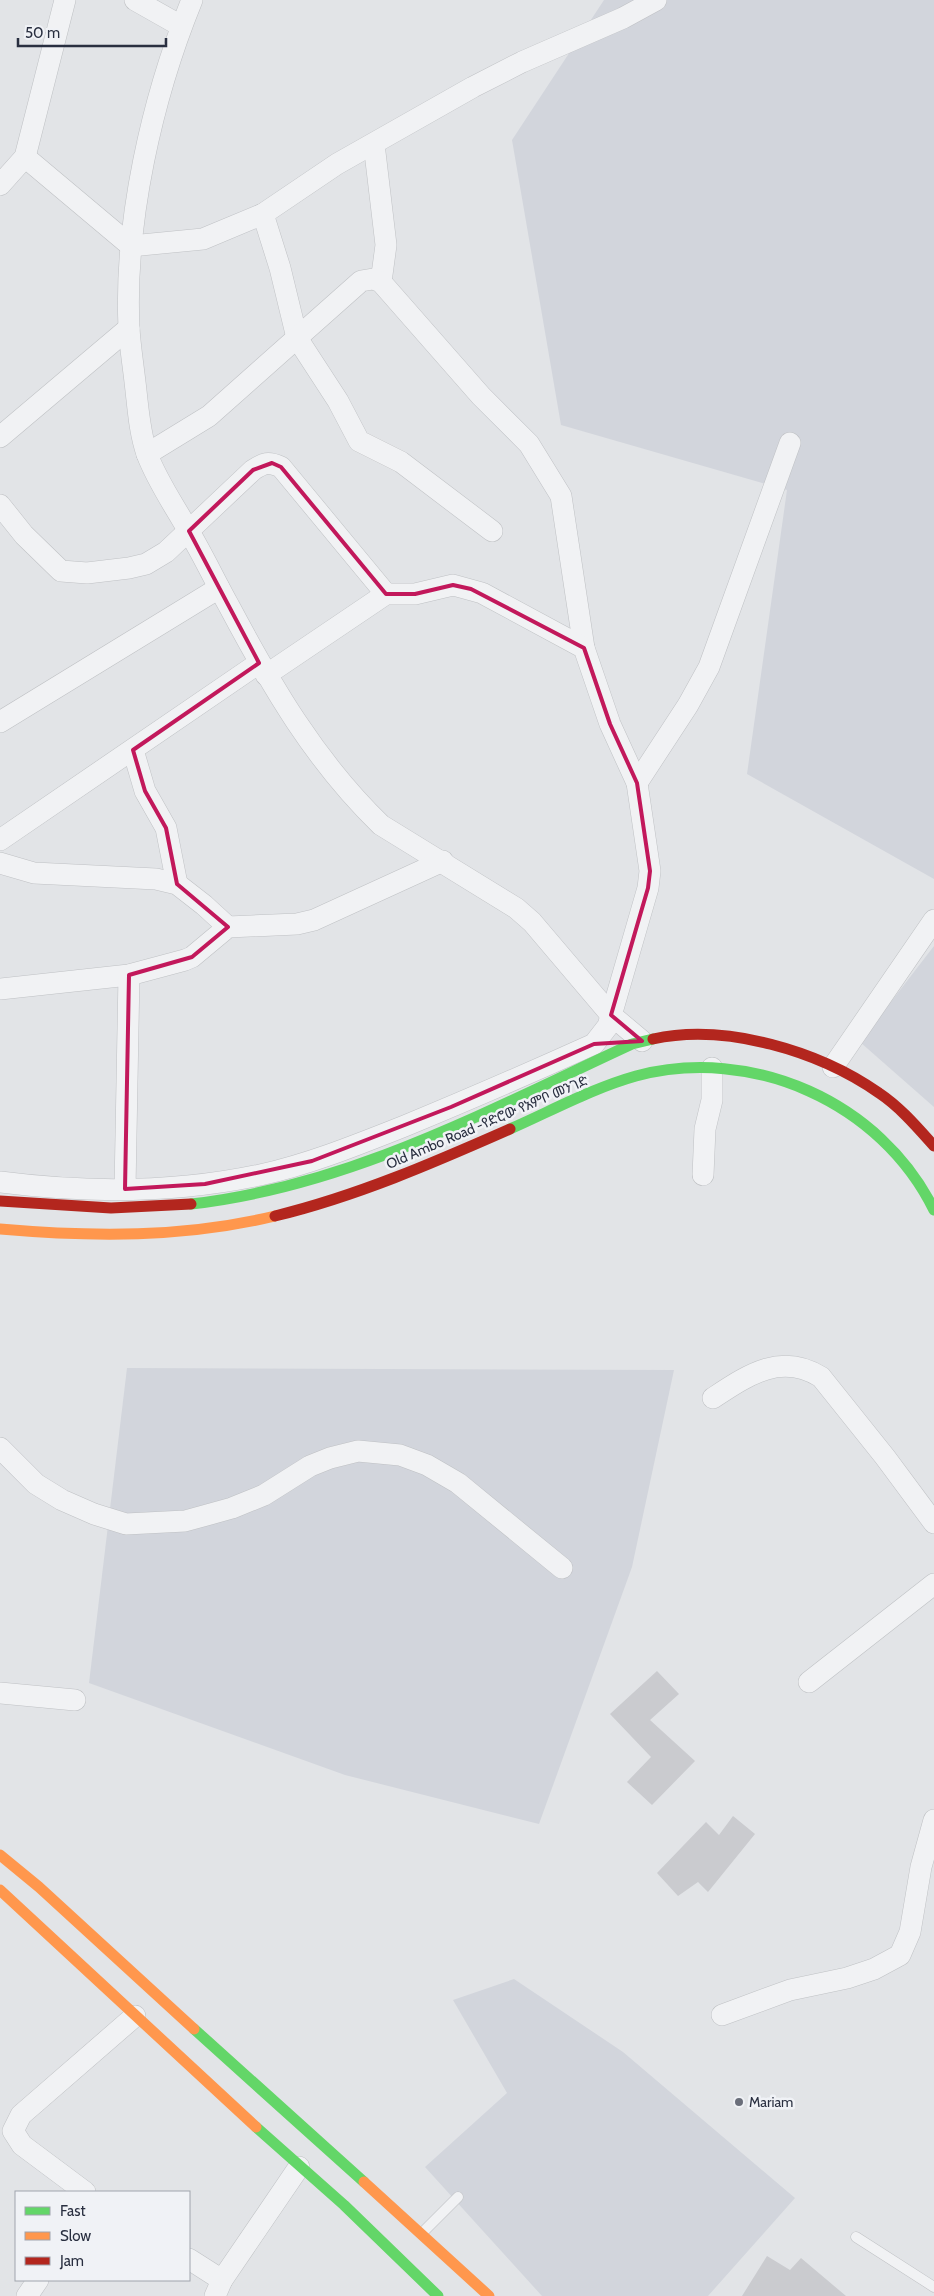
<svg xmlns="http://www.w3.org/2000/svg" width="934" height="2296" font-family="Cabin,'Noto Sans Ethiopic',sans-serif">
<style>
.built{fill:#d2d5dc}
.building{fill:#cacbcf}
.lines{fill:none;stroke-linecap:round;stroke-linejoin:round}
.lane-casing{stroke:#bfc1c4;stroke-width:11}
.street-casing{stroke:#bfc1c4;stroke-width:22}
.lane{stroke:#f1f2f4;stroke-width:10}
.street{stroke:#f1f2f4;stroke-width:21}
.fast{stroke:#63d668;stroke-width:11}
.slow{stroke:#ff974d;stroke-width:11}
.jam{stroke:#b3261e;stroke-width:11}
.marked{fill:none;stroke:#c2185b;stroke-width:4;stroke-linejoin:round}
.poi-dot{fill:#6a6e7a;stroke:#f0f2f6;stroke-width:2}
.labels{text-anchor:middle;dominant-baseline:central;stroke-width:5;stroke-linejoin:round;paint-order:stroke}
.street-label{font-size:14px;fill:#292f40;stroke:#f0f2f6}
.poi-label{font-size:14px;fill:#292f40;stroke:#f0f2f6;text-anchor:start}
</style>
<rect width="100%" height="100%" fill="#e2e4e7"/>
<g class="built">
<path d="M604 0H934V879L747 774 787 490 561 425 512 140Z"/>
<path d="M934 946V1107L860 1042Z"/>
<path d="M127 1368 674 1370 632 1567 539 1824 345 1775 89 1683Z"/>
<path d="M514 1979 623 2052 795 2198 708 2296H542L425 2167 507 2093 453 2000Z"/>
</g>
<g class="building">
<path d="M657 1671 679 1694 650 1720 695 1761 652 1805 627 1782 651 1757 610 1714Z"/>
<path d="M733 1816 755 1834 708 1892 698 1882 678 1896 657 1873 706 1822 719 1835Z"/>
<path d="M767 2256 790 2270 801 2258 846 2296H742Z"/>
</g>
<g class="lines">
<g class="lane-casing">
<g id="lane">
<path d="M422 2233 458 2197"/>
<path d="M856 2237 934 2287"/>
</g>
</g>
<g class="street-casing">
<g id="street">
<path d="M135 0 181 26"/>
<path d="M192 0C152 98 124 222 129 328 130 346 133 364 135 382 138 406 139 431 147 454 157 481 174 505 188 530 203 555 215 581 229 606 272 687 315 761 381 825L516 908 532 922 611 1015 642 1041"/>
<path d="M374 144 386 245 381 282"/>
<path d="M25 157 131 246 203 239 263 214 337 164 473 87 522 62 623 18 656 0"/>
<path d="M0 185 25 157 65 0"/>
<path d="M263 214 280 268 297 338 338 401 359 441 401 462 492 531"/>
<path d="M0 437 129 328"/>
<path d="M147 454 209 416 361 281 373 279 381 282 481 396 529 444 561 496 584 648"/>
<path d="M0 505 24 535 61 571 87 573 129 568 146 564 166 552 253 470C264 463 268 461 281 467L386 594"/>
<path d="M0 722 219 588"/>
<path d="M133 750 145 791 166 828 177 884"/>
<path d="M637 783 688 705 709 667 790 443"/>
<path d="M0 840 259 663"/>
<path d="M0 863 34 873 156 879 177 884 204 905 228 927"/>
<path d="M0 989 129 975 185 960 192 957 228 927 297 924 314 920 443 861"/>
<path d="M833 1067 934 920"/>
<path d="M703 1175 705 1129 712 1100V1068"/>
<path d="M0 1182C85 1193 175 1193 260 1175 310 1164 359 1144 407 1125 470 1099 532 1072 594 1044L608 1026 648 888 650 871 637 783 610 724 584 648 482 593 453 585 415 594H386L266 675"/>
<path d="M125 1189 129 975"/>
<path d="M713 1398C748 1375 781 1352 821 1377L885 1457 934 1523"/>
<path d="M0 1448 36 1484 62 1500 94 1514 126 1524 185 1521 232 1508 264 1495 310 1466 330 1458 358 1451 400 1455 427 1465 458 1483 562 1568"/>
<path d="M809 1682 934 1584"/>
<path d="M0 1693 75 1700"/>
<path d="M722 2015 790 1990 847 1978 874 1969 900 1955 910 1932 921 1867 934 1820"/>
<path d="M85 2192 22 2145 13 2131 21 2115 135 2016"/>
<path d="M189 2259 222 2280"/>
<path d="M27 2296 38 2280"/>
<path d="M215 2296 222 2280 299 2167"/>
</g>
</g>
<use href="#lane" class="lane"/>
<use href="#street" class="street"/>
<g class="fast">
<path d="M510 1129C551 1111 593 1088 636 1076 752 1045 881 1102 934 1210"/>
<path d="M191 1204C350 1186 489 1110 632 1044L653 1039"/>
<path d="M194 2029 364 2182"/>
<path d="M256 2127 344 2205 438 2296"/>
</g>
<g class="slow">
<path d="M0 1229C92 1237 184 1238 275 1216"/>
<path d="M0 1855 39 1887 194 2029"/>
<path d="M0 1890 256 2127"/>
<path d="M364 2182 489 2296"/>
</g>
<g class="jam">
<path d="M653 1039C726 1023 819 1051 879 1093 900 1107 917 1127 934 1146"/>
<path d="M0 1201 111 1208 191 1204"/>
<path d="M275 1216C357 1196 433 1163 510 1129"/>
</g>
</g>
<path class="marked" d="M272 463 281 467 386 594H415L453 585 471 589 584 648 610 724 637 783 650 871 648 888 611 1015 642 1041 594 1044 451 1107 312 1161 205 1184 125 1189 129 975 192 957 228 927 177 884 166 828 145 791 133 750 259 663 189 531 253 470Z"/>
<circle class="poi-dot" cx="739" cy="2102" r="5"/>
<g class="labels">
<g class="street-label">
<text transform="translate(487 1122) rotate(-23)">Old Ambo Road -የድሮው የአምቦ መንገድ</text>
</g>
<g class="poi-label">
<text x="749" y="2102">Mariam</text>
</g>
</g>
<rect x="15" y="2191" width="175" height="90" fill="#f0f2f6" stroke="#a0a4ad"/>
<rect x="25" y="2207" width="25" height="8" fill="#63d668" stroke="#a0a4ad"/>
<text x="60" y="2216" font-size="15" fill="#292f40">Fast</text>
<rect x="25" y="2232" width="25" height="8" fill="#ff974d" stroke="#a0a4ad"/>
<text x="60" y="2241" font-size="15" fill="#292f40">Slow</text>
<rect x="25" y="2257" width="25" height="8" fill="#b3261e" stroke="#a0a4ad"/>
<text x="60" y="2266" font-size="15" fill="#292f40">Jam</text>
<path d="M18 38v8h148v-8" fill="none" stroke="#292f40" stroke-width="2.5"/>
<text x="25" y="38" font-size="15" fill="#292f40" stroke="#f0f2f6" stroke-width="4" paint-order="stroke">50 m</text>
</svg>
